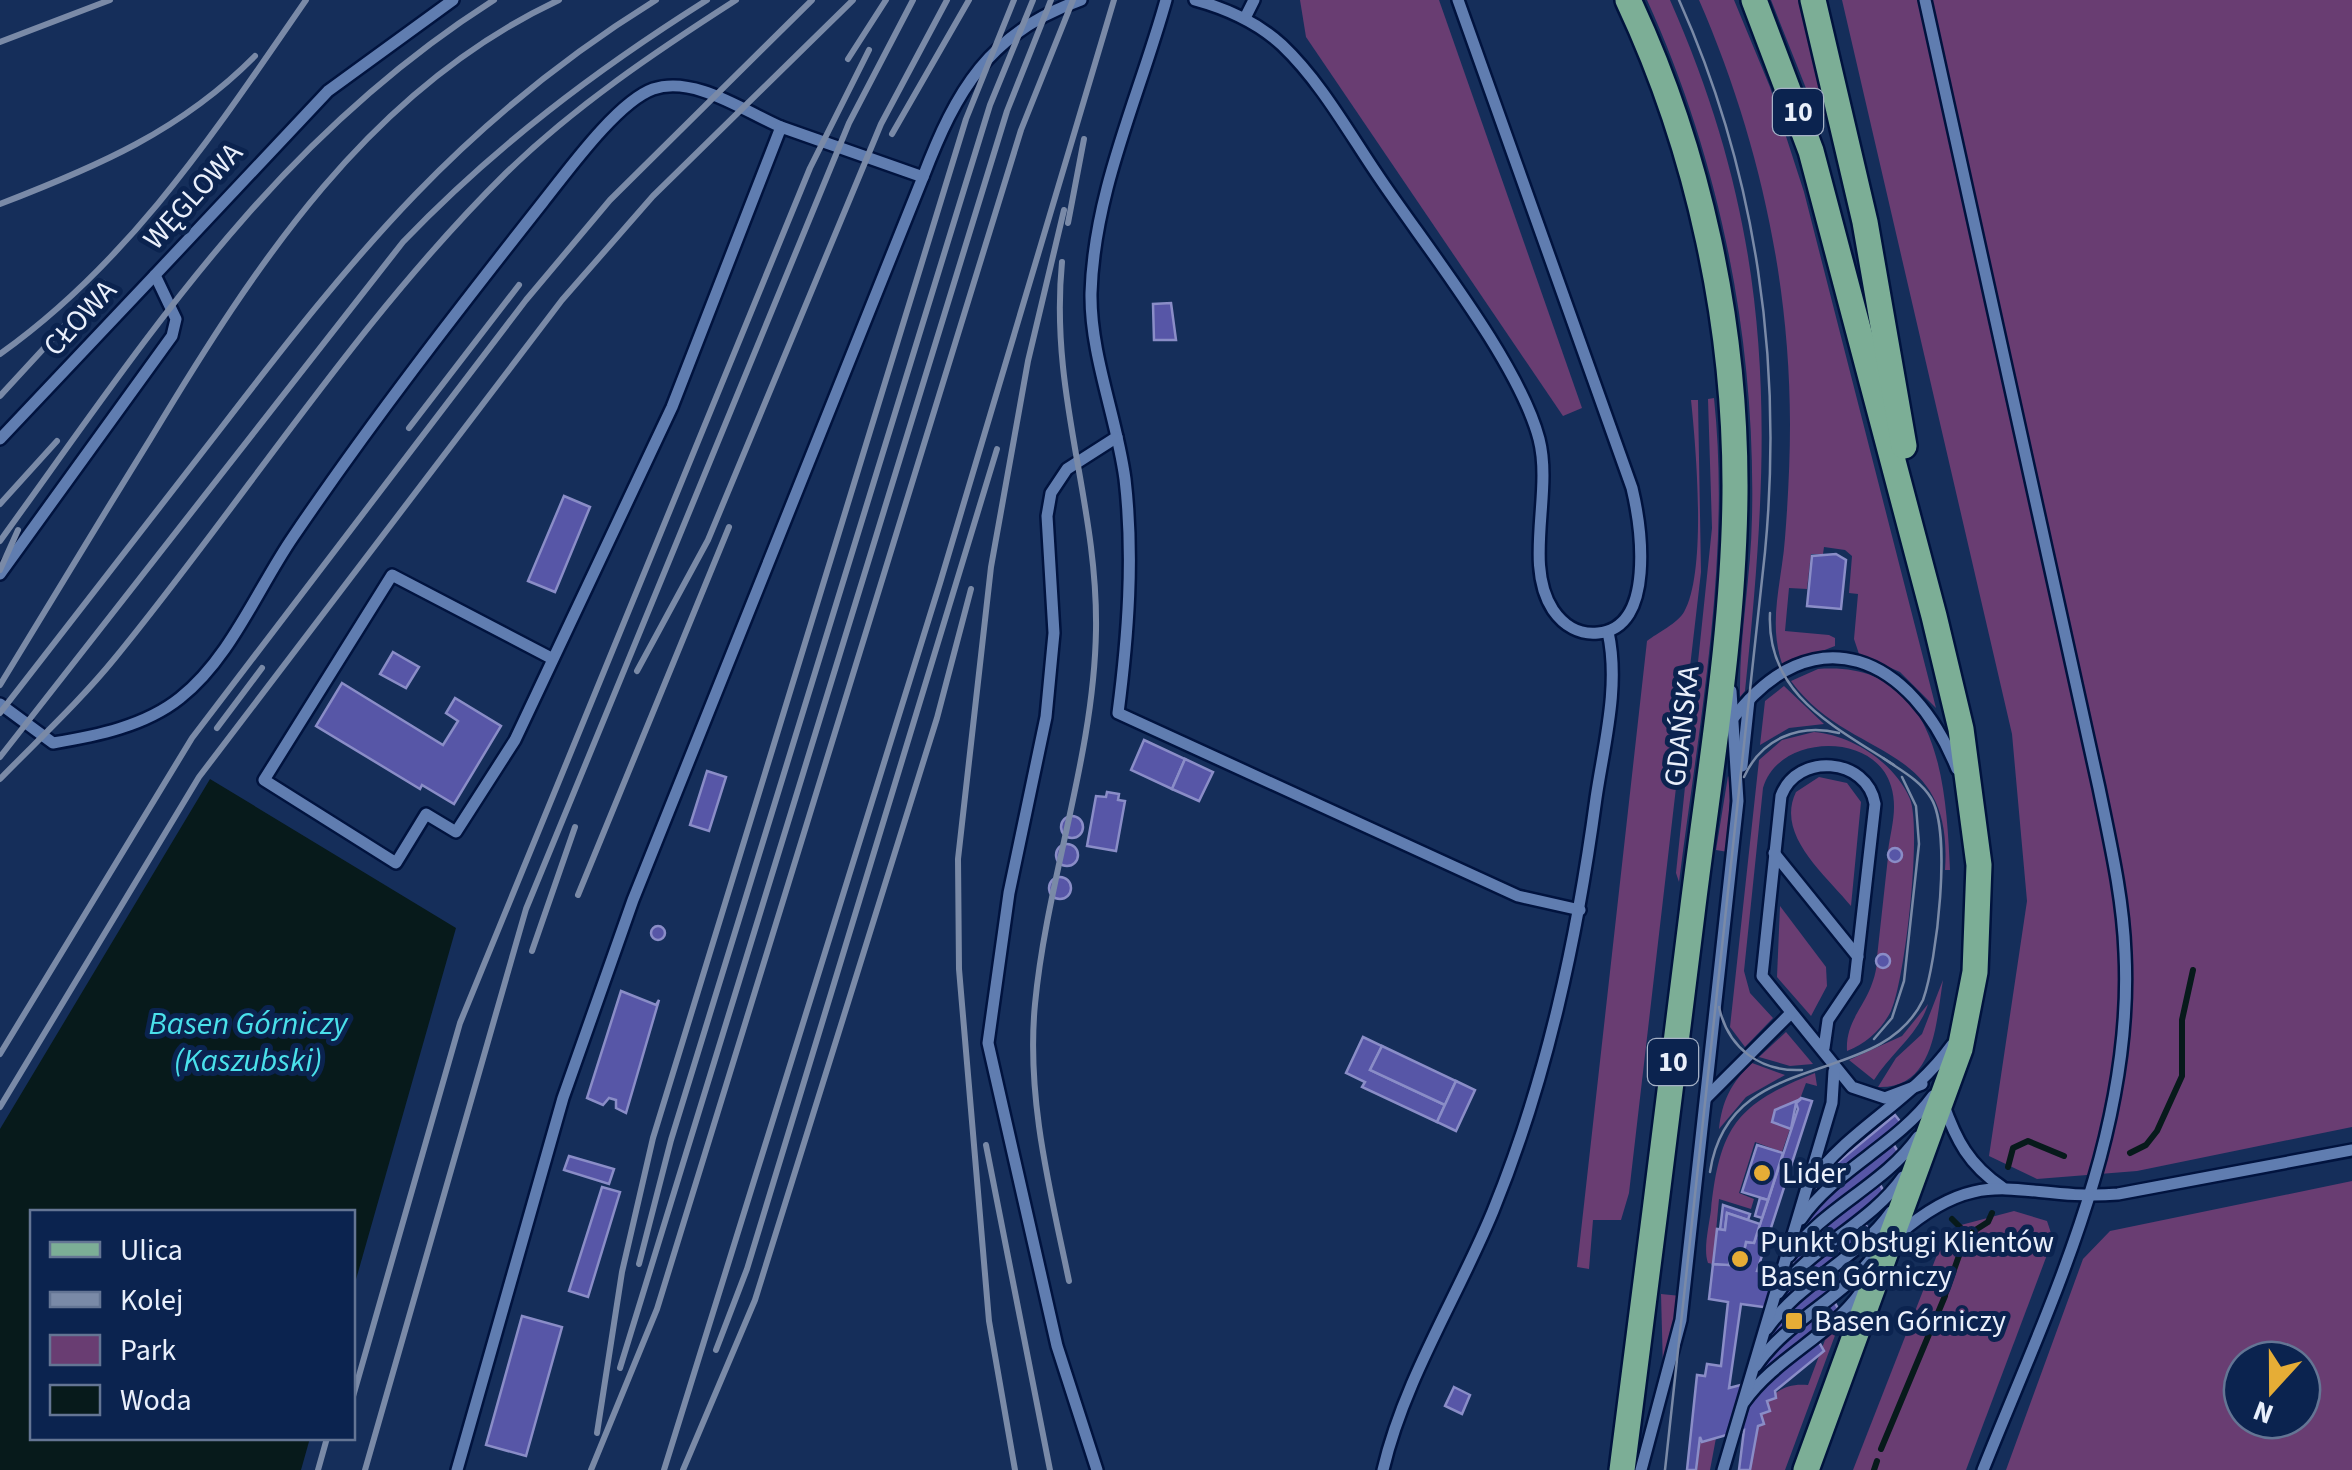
<svg xmlns="http://www.w3.org/2000/svg" width="2352" height="1470" font-family="'Source Sans 3',sans-serif">
<style>
.green{fill:#693d72;fill-rule:evenodd}
.water{fill:#071a1b}
.lines{fill:none;stroke-linecap:round;stroke-linejoin:round}
.stream{stroke:#071a1b;stroke-width:6}
.building{fill:#5756a7;stroke:#8a8dc7;stroke-width:2.5;fill-rule:evenodd}
.service-casing{stroke:#01133e;stroke-width:16}
.primary-casing{stroke:#01133e;stroke-width:30}
.service{stroke:#607db0;stroke-width:11}
.primary{stroke:#7cae96;stroke-width:25}
.tram{stroke:#7a8aa7;stroke-width:2.5}
.rail{stroke:#7a8aa7;stroke-width:6}
.poi-dot{fill:#e6ad36;stroke:#0b234f;stroke-width:4}
.labels{text-anchor:middle;dominant-baseline:central;stroke-width:10;stroke-linejoin:round;paint-order:stroke}
.shield{fill:#0b234f;stroke:#a6b2c7;stroke-width:2.5}
.shield-label{font-size:28px;font-weight:bold;fill:#e9effb}
.street-label{font-size:30px;fill:#e9effb;stroke:#0b234f}
.poi-label{font-size:30px;fill:#e9effb;stroke:#0b234f;text-anchor:start}
.water-label{font-size:32px;font-style:italic;fill:#4ae1eb;stroke:#0b234f}
</style>
<rect width="100%" height="100%" fill="#152e5a"/>
<g class="green">
<path d="M1300 0H1439L1582 408 1563 416 1306 37Z"/>
<path d="M1647 0H1670C1778 244 1772 434 1745 691L1740 697C1739 636 1751 578 1752 517 1756 340 1720 161 1647 0Z"/>
<path d="M1699 0H1734L1770 87 1804 192 1936 708 1900 672 1859 654 1854 639 1858 594 1849 593 1852 556 1845 550 1824 547 1823 554H1811L1807 589 1789 588 1785 631 1829 635 1835 638V646L1783 666C1767 624 1782 581 1785 538 1788 500 1790 462 1790 424 1790 278 1757 133 1699 0Z"/>
<path d="M1771 0H1801L1829 115 1817 116Z"/>
<path d="M1842 0H2352V1127L2137 1171 2037 1179 1989 1156 2027 901 2012 734Z"/>
<path d="M1714 398C1731 559 1699 723 1679 882L1676 873 1712 528 1708 399Z"/>
<path d="M1691 400H1698L1701 572 1629 1193 1621 1220H1593L1589 1269 1577 1267 1647 641C1657 633 1678 623 1684 612 1707 572 1696 448 1691 400Z"/>
<path d="M1818 669C1939 660 1946 782 1950 870H1945C1954 739 1851 763 1791 681Z"/>
<path d="M1784 686 1824 724 1789 728 1760 745 1765 701Z"/>
<path d="M1814 732C1852 735 1895 763 1910 799 1922 829 1905 982 1891 1011 1882 1029 1866 1044 1847 1051 1845 1016 1872 1004 1877 963L1885 967 1890 964 1887 955 1877 957 1888 857 1896 861 1901 853 1898 849 1888 851C1891 828 1898 809 1891 786 1875 731 1778 734 1763 788L1744 971 1750 993 1773 1018 1745 1047 1730 1027 1759 760 1782 740Z"/>
<path d="M1728 776 1730 778 1728 852 1716 850Z"/>
<path d="M1819 777 1847 783 1861 802 1851 906C1826 875 1775 835 1796 792Z"/>
<path d="M1780 906 1826 967 1827 986 1811 1016 1777 977Z"/>
<path d="M1943 980C1936 1022 1935 1089 1878 1087L1896 1058 1922 1034Z"/>
<path d="M1928 1004C1919 1034 1891 1053 1874 1080L1849 1060 1902 1036Z"/>
<path d="M1786 1032 1813 1064 1790 1066 1759 1057Z"/>
<path d="M1752 1063 1785 1075 1746 1097 1719 1129C1722 1101 1731 1083 1752 1063Z"/>
<path d="M1815 1073 1817 1086 1806 1083 1800 1099 1775 1110 1772 1122 1790 1129 1782 1152 1755 1142 1739 1193 1754 1199 1751 1209 1719 1199 1713 1264 1708 1263C1703 1250 1709 1226 1711 1210 1720 1126 1737 1104 1815 1073Z"/>
<path d="M2352 1181V1470H2006L2083 1259 2110 1231ZM2242 1360H2302V1420H2242Z"/>
<path d="M2014 1211 2047 1221 2053 1239 1966 1470H1853L1937 1255 1961 1225Z"/>
<path d="M1661 1294 1681 1296 1663 1369Z"/>
<path d="M1837 1330 1785 1470H1748C1756 1433 1758 1380 1808 1385L1825 1340Z"/>
<path d="M1716 1438 1710 1470H1697L1700 1443Z"/>
</g>
<path class="water" d="M210 779 456 928 353 1290 352 1212H32V1438H310L301 1470H0V1129Z"/>
<g class="lines">
<g class="stream">
<path d="M2130 1153 2146 1145 2157 1131 2182 1076V1020L2193 970"/>
<path d="M2008 1167 2013 1148 2028 1141 2064 1156"/>
<path d="M1952 1219 1968 1235"/>
<path d="M1945 1295 1966 1236 1988 1222 1992 1213"/>
<path d="M1881 1449 1945 1296"/>
<path d="M1874 1470 1877 1461"/>
</g>
</g>
<g class="building">
<path d="M1171 303 1176 340H1154L1153 304Z"/>
<path d="M564 496 590 507 555 592 528 581Z"/>
<path d="M1836 554 1846 560 1841 609 1807 606 1812 556Z"/>
<path d="M393 652 419 667 406 688 380 674Z"/>
<path d="M342 683 443 745 458 721 446 713 455 698 501 726 454 804 422 785 420 789 316 726Z"/>
<path d="M1144 740 1185 759 1172 789 1131 770Z"/>
<path d="M1185 759 1213 772 1199 801 1172 789Z"/>
<path d="M707 771 726 777 709 831 690 825Z"/>
<path d="M1107 792 1119 794 1118 800 1125 801 1116 851 1087 846 1096 796 1106 797Z"/>
<circle cx="1072" cy="827" r="11"/>
<circle cx="1067" cy="855" r="11"/>
<circle cx="1895" cy="855" r="7"/>
<circle cx="1060" cy="888" r="11"/>
<circle cx="658" cy="933" r="7"/>
<circle cx="1883" cy="961" r="7"/>
<path d="M621 991 656 1005 659 1000 626 1113 616 1108V1100L609 1098 603 1105 587 1098Z"/>
<path d="M1363 1037 1382 1046 1370 1070 1445 1105 1437 1122 1362 1087 1365 1082 1346 1073Z"/>
<path d="M1382 1046 1456 1081 1445 1105 1370 1070Z"/>
<path d="M1456 1081 1475 1090 1456 1131 1437 1122Z"/>
<path d="M1801 1098 1812 1101 1757 1271 1798 1276 1791 1255 1809 1227 1802 1219 1825 1200 1814 1182 1895 1115 1903 1125 1889 1137 1900 1155 1875 1176 1886 1195 1860 1215 1871 1234 1845 1255 1856 1274 1830 1294 1840 1312 1814 1333 1824 1351 1775 1391 1776 1398 1767 1401 1770 1411 1761 1414 1764 1424 1758 1426 1750 1470H1739L1744 1430 1702 1442 1700 1437 1696 1470H1687L1697 1375 1705 1376 1707 1364 1721 1366 1728 1302 1709 1299 1713 1264 1729 1265 1730 1257 1741 1265 1746 1242 1754 1243 1798 1109 1796 1103ZM1741 1304 1792 1311 1769 1329 1775 1337 1757 1365 1764 1379 1729 1388Z"/>
<path d="M1801 1099 1796 1103 1791 1129 1772 1122 1775 1110Z"/>
<path d="M1757 1145 1783 1153 1768 1200 1742 1192Z"/>
<path d="M569 1156 614 1169 609 1184 564 1170Z"/>
<path d="M602 1187 620 1192 588 1297 569 1291Z"/>
<path d="M1760 1198 1768 1200 1762 1218 1755 1216Z"/>
<path d="M1723 1205 1750 1214 1748 1220 1727 1213 1725 1230H1720Z"/>
<path d="M1727 1213 1760 1224 1754 1243 1746 1242 1741 1265 1730 1257 1729 1265 1713 1264 1717 1229 1725 1230Z"/>
<path d="M522 1316 562 1327 526 1456 486 1445Z"/>
<path d="M1454 1387 1470 1395 1462 1414 1445 1406Z"/>
</g>
<g class="lines">
<g class="service-casing">
<g id="service">
<path d="M1166 0C1139 97 1094 191 1091 293 1090 355 1117 418 1125 479 1134 557 1128 636 1118 713L1518 896 1580 910"/>
<path d="M1195 0C1228 9 1257 22 1282 45 1322 83 1350 135 1381 180 1427 248 1519 363 1539 439 1553 493 1523 565 1553 610 1564 626 1580 635 1598 633 1656 628 1641 526 1632 488L1458 0"/>
<path d="M1925 0 2099 788C2110 842 2123 897 2125 953 2134 1135 2049 1305 1983 1470"/>
<path d="M1245 18 1254 0"/>
<path d="M923 177C956 91 989 32 1081 0"/>
<path d="M0 439 155 275"/>
<path d="M0 574 172 336 176 319 155 275 328 91 453 0"/>
<path d="M0 704 53 743C96 736 145 726 180 698 230 659 258 588 293 537 371 422 457 311 543 202 567 172 617 102 653 89 694 75 744 111 781 127"/>
<path d="M1731 721C1814 610 1912 657 1957 769"/>
<path d="M1742 766 1749 700"/>
<path d="M1774 853 1858 957"/>
<path d="M1824 1048 1828 1020 1855 980 1875 804C1867 757 1797 752 1781 796L1762 976 1852 1087 1885 1098 1922 1084"/>
<path d="M1706 1098 1791 1013"/>
<path d="M1943 1103C1956 1140 1969 1165 2002 1187"/>
<path d="M1812 1181C1848 1130 1912 1101 1952 1045"/>
<path d="M1801 1219C1835 1170 1897 1145 1933 1096"/>
<path d="M1899 1234C1986 1159 2019 1202 2118 1194L2352 1150"/>
<path d="M1789 1256C1823 1208 1884 1185 1918 1137"/>
<path d="M1778 1293C1811 1246 1870 1224 1903 1177"/>
<path d="M1767 1329C1799 1282 1858 1259 1891 1212"/>
<path d="M1756 1366C1787 1320 1844 1298 1876 1253"/>
<path d="M1744 1402C1775 1358 1830 1336 1861 1292"/>
<path d="M457 1470 563 1098 633 900 923 177 781 127 672 407 515 740 456 832 426 814 396 863 264 780 392 575 553 659"/>
<path d="M1097 1470 1057 1346 988 1043 1009 893 1046 717 1054 633 1047 516 1051 493 1067 469 1117 437"/>
<path d="M1383 1470C1404 1380 1458 1296 1493 1211 1547 1079 1577 939 1596 798 1604 744 1620 686 1608 632"/>
<path d="M1641 1470 1681 1320 1738 801 1731 691"/>
<path d="M1723 1470 1832 1103 1834 1071"/>
</g>
</g>
<g class="primary-casing">
<g id="primary">
<path d="M1754 0 1811 151 1934 616 1961 729 1979 865 1975 972 1960 1049 1806 1470"/>
<path d="M1813 0 1865 222 1904 446"/>
<path d="M1622 1470C1646 1285 1669 1099 1692 914 1709 774 1734 633 1735 492 1736 325 1699 151 1628 0"/>
</g>
</g>
<use href="#service" class="service"/>
<use href="#primary" class="primary"/>
<g class="tram">
<path d="M1770 613C1766 695 1834 726 1894 765"/>
<path d="M1744 777C1761 739 1799 723 1839 733"/>
<path d="M1719 1007C1728 1048 1760 1072 1802 1070"/>
<path d="M1874 1039 1892 1018 1904 981 1919 844 1916 806 1902 777"/>
<path d="M1710 1172C1729 1045 1879 1091 1923 1000 1937 961 1952 832 1931 798 1920 780 1900 770 1883 758"/>
<path d="M1665 1470 1765 552C1783 363 1757 174 1679 0"/>
</g>
<g class="rail">
<path d="M0 42 110 0"/>
<path d="M848 59 886 0"/>
<path d="M892 134 969 0"/>
<path d="M0 204C96 167 181 131 255 56"/>
<path d="M1068 223 1084 139"/>
<path d="M1062 262C1049 395 1098 502 1096 630 1094 756 1047 879 1035 1004 1026 1097 1050 1190 1069 1281"/>
<path d="M0 354C131 261 216 130 306 0"/>
<path d="M0 396 104 283"/>
<path d="M409 428 519 285"/>
<path d="M0 504 57 441"/>
<path d="M0 541C149 335 274 140 494 0"/>
<path d="M0 570 18 530"/>
<path d="M637 671 708 540 881 124 947 0"/>
<path d="M0 685C50 603 100 520 151 438 256 264 369 89 559 0"/>
<path d="M0 713C73 619 145 525 218 432 354 255 462 120 656 0"/>
<path d="M217 728 262 668"/>
<path d="M0 757 403 242C494 147 596 70 707 0"/>
<path d="M0 779C39 739 80 701 115 658 246 498 358 319 506 173 575 106 655 52 736 0"/>
<path d="M578 895 729 527"/>
<path d="M532 951 575 827"/>
<path d="M0 1054 192 738 526 300 610 200 812 0"/>
<path d="M0 1107 199 777 562 300 653 196 853 0"/>
<path d="M986 1145 1050 1470"/>
<path d="M639 1264 671 1140 990 105 1033 0"/>
<path d="M716 1350 747 1269 997 449"/>
<path d="M620 1368 1007 111 1051 0"/>
<path d="M352 1400 460 1023 810 168 869 50"/>
<path d="M597 1433 622 1272 653 1138 966 119 1014 0"/>
<path d="M318 1470 327 1438"/>
<path d="M365 1470 526 909 849 123 913 0"/>
<path d="M591 1470 657 1309 1021 130 1073 0"/>
<path d="M664 1470 940 583 1114 0"/>
<path d="M683 1470 755 1300 937 718 971 589"/>
<path d="M1015 1470 989 1321 959 969 958 859 991 567 1028 361 1064 210"/>
</g>
</g>
<g class="poi-dot">
<circle cx="1762" cy="1173" r="10"/>
<circle cx="1740" cy="1259" r="10"/>
<rect x="1784" y="1311" width="20" height="20" rx="5"/>
</g>
<g class="labels">
<g class="shield">
<rect x="1773" y="89" width="50" height="46" rx="8"/>
<rect x="1648" y="1039" width="50" height="46" rx="8"/>
</g>
<g class="shield-label">
<text x="1798" y="112">10</text>
<text x="1673" y="1062">10</text>
</g>
<g class="street-label">
<text transform="translate(193 196) rotate(-48)">WĘGLOWA</text>
<text transform="translate(80 318) rotate(-47)">CŁOWA</text>
<text transform="translate(1682 726) rotate(-83)">GDAŃSKA</text>
</g>
<g class="poi-label">
<text x="1782" y="1173">Lider</text>
<text x="1760" y="1242">Punkt Obsługi Klientów<tspan x="1760" dy="34">Basen Górniczy</tspan></text>
<text x="1814" y="1321">Basen Górniczy</text>
</g>
<g class="water-label">
<text x="248" y="1024">Basen Górniczy<tspan x="248" dy="37">(Kaszubski)</tspan></text>
</g>
</g>
<rect x="30" y="1210" width="325" height="230" fill="#0b234f" stroke="#647594" stroke-width="2.5"/>
<rect x="50" y="1242" width="50" height="15" fill="#7cae96" stroke="#647594" stroke-width="2.5"/>
<text x="120" y="1260" font-size="30" fill="#e9effb">Ulica</text>
<rect x="50" y="1292" width="50" height="15" fill="#7a8aa7" stroke="#647594" stroke-width="2.5"/>
<text x="120" y="1310" font-size="30" fill="#e9effb">Kolej</text>
<rect x="50" y="1335" width="50" height="30" fill="#693d72" stroke="#647594" stroke-width="2.5"/>
<text x="120" y="1360" font-size="30" fill="#e9effb">Park</text>
<rect x="50" y="1385" width="50" height="30" fill="#071a1b" stroke="#647594" stroke-width="2.5"/>
<text x="120" y="1410" font-size="30" fill="#e9effb">Woda</text>
<g transform="translate(2272 1390) rotate(201)"><circle r="48" fill="#0b234f" stroke="#647594" stroke-width="2.5"/>
<path d="M0-8L18 38L0 25L-18 38Z" fill="#e6ad36"/>
<text y="-15" font-size="28" font-weight="bold" text-anchor="middle" fill="#e9effb">N</text>
</g>
</svg>
